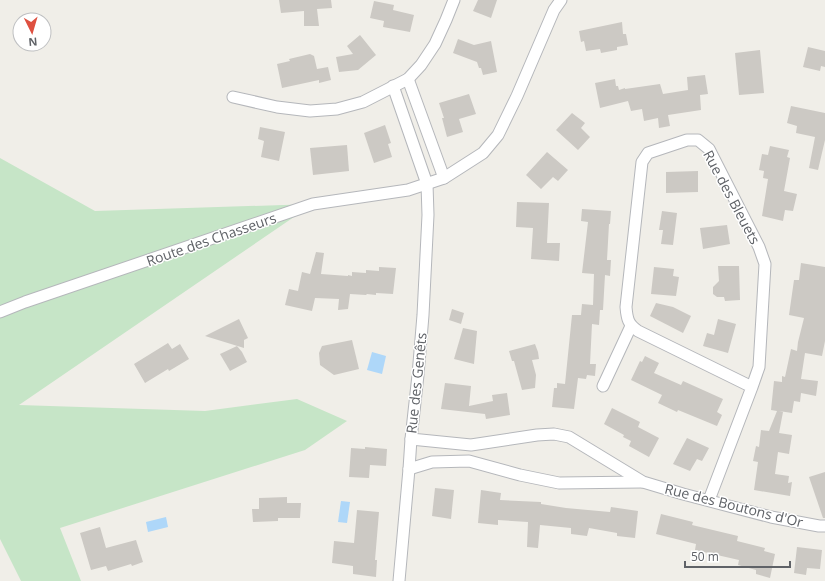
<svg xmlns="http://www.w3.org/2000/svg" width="825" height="581" font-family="'Open Sans',sans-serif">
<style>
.green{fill:#c6e5c7}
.water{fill:#aed7f9}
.building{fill:#ccc9c4}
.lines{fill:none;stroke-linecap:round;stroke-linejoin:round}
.street-casing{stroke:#b5b7bb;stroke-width:13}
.street{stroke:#fff;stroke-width:11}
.labels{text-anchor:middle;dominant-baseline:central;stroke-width:3;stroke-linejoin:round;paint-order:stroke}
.street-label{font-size:14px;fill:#5f6267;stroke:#fff}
</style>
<rect width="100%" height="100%" fill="#f0eee8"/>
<path class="green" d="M0 158 95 211 313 204 19 405 205 411 297 399 347 421 305 450 60 528 81 581H21L0 539Z"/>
<g class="water">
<path d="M372 352 386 356 382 374 367 370Z"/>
<path d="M341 501 350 502 347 523 338 522Z"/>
<path d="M166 517 168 527 148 532 146 522Z"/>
</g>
<g class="building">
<path d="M279 0H331L332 8 317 9 319 26H304V11L281 13Z"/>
<path d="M478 0H497L491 18 473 11Z"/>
<path d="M374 1 394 5 393 10 414 15 410 32 383 27 384 21 370 18Z"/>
<path d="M622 22 623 34H626L628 45 617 47V50L601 53 600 49 586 51 584 41 581 42 579 31Z"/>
<path d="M360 35 376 55 358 70 339 72 336 57 353 54 347 46Z"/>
<path d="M458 39 474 45 491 41 497 72 483 75 481 68H479L477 62 453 53Z"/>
<path d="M808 47 825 51V67L821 66 820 71 803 67Z"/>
<path d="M760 50 764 93 739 95 735 53Z"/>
<path d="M310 54 314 56 317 69 328 67 331 80 319 83V80L282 88 277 64 290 61 289 59Z"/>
<path d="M705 75 708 94 700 95 701 110 668 115 670 126 659 128 658 118 644 121 642 109 631 111 628 101 600 108 595 83 615 79 616 86H618L619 90 625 88V89L660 84 663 94 688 90 687 77Z"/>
<path d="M469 94 476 114 459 119 463 132 447 137 442 118H444L439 103Z"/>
<path d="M791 106 825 113V140L818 170 809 168 815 137 796 133 797 126 787 123Z"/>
<path d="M572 113 585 123 581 128 590 137 578 150 556 130Z"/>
<path d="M385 125 391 143 388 144 392 157 374 163 364 133Z"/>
<path d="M260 127 285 132 279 161 261 157 264 141 258 139Z"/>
<path d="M347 145 349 171 313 175 310 148Z"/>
<path d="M770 146 789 150 787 157 790 158 784 191 797 194 793 211 785 210 783 221 762 216 768 179 763 178 764 171 759 170 762 154 768 155Z"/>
<path d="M547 152 568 170 558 181 553 177 541 189 526 175Z"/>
<path d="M698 171V192L666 193V172Z"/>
<path d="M517 202 549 203 547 243H560L559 261 531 259 533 228 516 227Z"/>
<path d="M582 209 611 211 610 224H609L607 260H611L610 276 605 275 603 310H600L599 325 592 324 590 364H596L595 376 587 375 586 379 578 378 574 409 552 407 554 388H557V383L565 384 572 315H581L582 304 593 305 594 274 582 273 588 222 581 221Z"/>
<path d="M662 211 677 213 673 245 661 244 663 230H659Z"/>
<path d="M727 225 730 244 703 249 700 228Z"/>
<path d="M316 252 324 253 321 274 348 276V275L352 276V272L366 273V270L379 271V267L396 268 393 294 376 293V295L367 294 366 295 350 294 348 309 338 310 339 299 315 298 312 311 285 305 289 289 298 291 302 272 310 274Z"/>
<path d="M801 263 825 267V341L822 356 805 353 801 379 818 381 816 396 801 393 800 402 794 401 792 413 779 411 783 412 779 433 792 435 789 454 778 452 775 474 789 476 788 483 792 482 790 496 754 490 758 462 753 461 756 446 759 447 761 430 769 431 777 411 771 410 774 381 782 382V376L785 377 791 349 797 351 798 342 804 318 789 315 794 280H799Z"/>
<path d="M718 266H739L740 300 725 301 724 297H717L713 294V287L719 281Z"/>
<path d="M654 267 674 269 673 276 679 277 676 296 651 294Z"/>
<path d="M656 303 673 307 691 316 683 333 650 316Z"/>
<path d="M452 309 464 313 461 324 449 320Z"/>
<path d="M239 319 248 338 244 340V348L205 336Z"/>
<path d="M718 319 736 324 728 353 703 346 707 333 714 335Z"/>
<path d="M463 328 477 331 474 364 454 359Z"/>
<path d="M352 340 359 369 334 375 320 365 319 353 322 346Z"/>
<path d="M168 343 172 349 180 344 189 359 169 371 168 369 145 383 134 364Z"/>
<path d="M535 344 538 352 539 359 532 360 536 375 535 388 522 390 514 361H512L509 351Z"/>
<path d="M237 346 242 352 247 362 230 371 220 354Z"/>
<path d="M645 356 659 363 654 373 681 385 683 381 723 399 717 412 722 415 717 426 678 410 677 412 658 403 662 395 631 380 640 361 642 362Z"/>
<path d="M445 383 471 386 469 406 493 401 492 395 507 393 510 415 486 419 485 414 441 409Z"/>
<path d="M612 408 640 422 638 427 659 438 649 457 629 446 631 441 623 437 624 435 604 424Z"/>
<path d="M687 438 709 448 702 461 697 459 690 471 673 464Z"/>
<path d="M365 447 387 449 386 466 370 465 369 478 349 477 351 448 365 449Z"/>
<path d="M825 472V518H823L809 477Z"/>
<path d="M435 488 454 490 451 519 432 516Z"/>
<path d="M481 490 501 493 500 500 541 502V504L566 508 610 512 611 507 638 511 635 538 617 536V533L589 528 587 536 571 534V528L540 525 538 548 527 547 528 522 498 520V525L478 523Z"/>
<path d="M287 497V503H301L300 518H278V521L253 522 252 509H259V498Z"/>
<path d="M357 510 379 512 375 560H377L376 577 353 574V566L332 563 334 541 354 543Z"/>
<path d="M661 514 693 522 692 525 738 536 737 541 765 548 764 551 775 554 770 578 756 574V570L738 565 739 560 695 550 696 544 656 534Z"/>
<path d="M100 527 106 548 136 540 143 562 132 566 131 564 108 571 106 566 91 570 80 533Z"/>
<path d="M797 547 822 550 820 569 807 568 806 575 794 573Z"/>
</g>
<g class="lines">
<g class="street-casing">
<g id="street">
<path d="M408 79 444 178"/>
<path d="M393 86 427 184 428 215 423 315 418 375 411 439 409 469 399 581"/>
<path d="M233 97 277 107 310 111 337 109 363 102 408 79 421 65 435 44 446 20 454 0"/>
<path d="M0 312 25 302 313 204 408 190 444 178 483 153 498 135 517 96 554 10 561 0"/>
<path d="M603 386 631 326"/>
<path d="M411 439 471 445 537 435 554 434 569 437 643 482 683 494 771 517 819 526H825"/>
<path d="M409 469 432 462 469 461 520 475 559 483 642 482"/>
<path d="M709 500 752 387 759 367 765 264 759 247 709 149 698 140H687L648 153 642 162 626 307C627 319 628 324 638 331L752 387"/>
</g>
</g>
<use href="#street" class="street"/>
</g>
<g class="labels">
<g class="street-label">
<text transform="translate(732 197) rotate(62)">Rue des Bleuets</text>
<text transform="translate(211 239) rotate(-19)">Route des Chasseurs</text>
<text transform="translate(416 383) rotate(-84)">Rue des Genêts</text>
<text transform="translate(734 505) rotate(14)">Rue des Boutons d'Or</text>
</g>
</g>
<g transform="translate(32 32) rotate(175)"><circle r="19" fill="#ffffff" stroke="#bfc0c2"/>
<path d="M0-3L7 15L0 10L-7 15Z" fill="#de5040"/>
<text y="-6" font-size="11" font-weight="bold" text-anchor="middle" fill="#5f6267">N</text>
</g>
<path d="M685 561v6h105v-6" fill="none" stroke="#5f6267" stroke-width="2"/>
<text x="691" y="561" font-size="12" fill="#5f6267" stroke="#ffffff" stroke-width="3" paint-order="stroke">50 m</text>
</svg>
